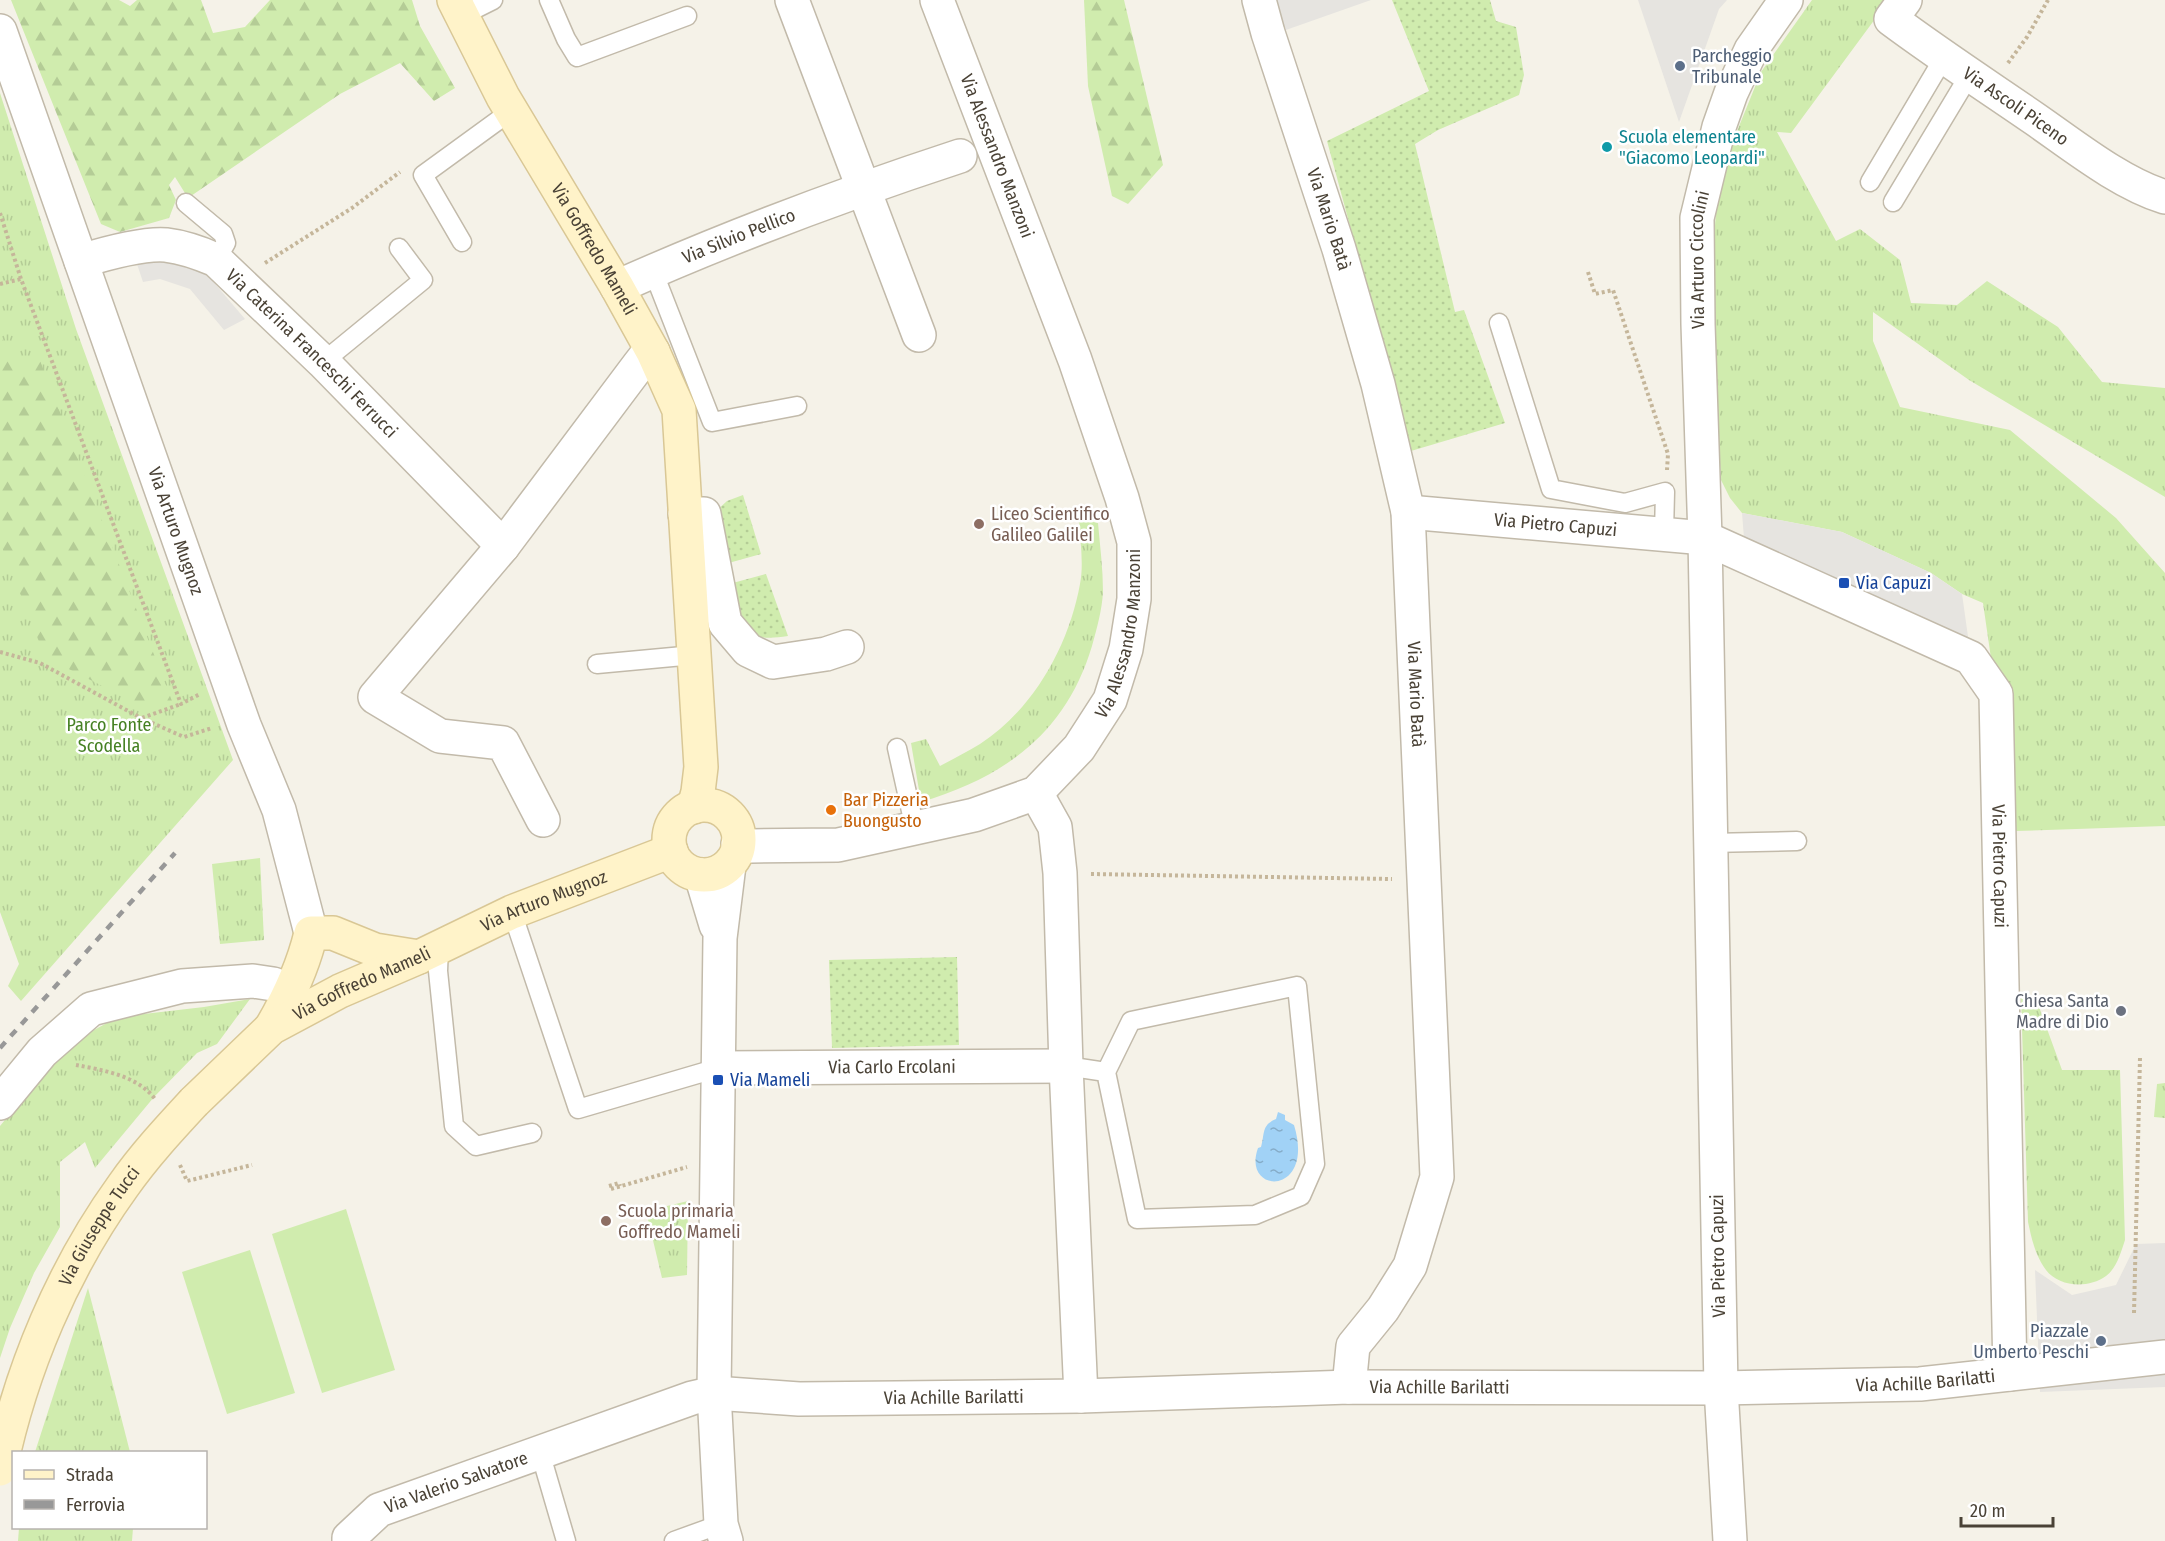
<svg xmlns="http://www.w3.org/2000/svg" width="2165" height="1541" font-family="'Fira Sans Condensed',sans-serif">
<style>
.grass{fill:url(#grass-tufts)}
.forest{fill:url(#forest-firs)}
.garden{fill:url(#garden-dots)}
.pitch{fill:#d0ecae}
.parking{fill:#e6e4e0}
.water{fill:url(#water-ripples)}
.lines{fill:none;stroke-linecap:round;stroke-linejoin:round}
.service-casing{stroke:#c2baaa;stroke-width:21}
.minor-casing{stroke:#c2baaa;stroke-width:36}
.secondary-casing{stroke:#d9c795;stroke-width:36}
.path{stroke:#c5b69a;stroke-width:4;stroke-dasharray:3 3;stroke-linecap:butt}
.service{stroke:#fff;stroke-width:18}
.minor{stroke:#fff;stroke-width:33}
.secondary{stroke:#fff3c9;stroke-width:33}
.rail{stroke:#989898;stroke-width:4.5;stroke-dasharray:8 8;stroke-linecap:butt}
.secondary-bridge-casing{stroke:#d9c795;stroke-width:36;stroke-linecap:butt}
.secondary-bridge{stroke:#fff3c9;stroke-width:33}
.service-dot{fill:#5c6f8a;stroke:#fff;stroke-width:2}
.culture-dot{fill:#0f9aa8;stroke:#fff;stroke-width:2}
.education-dot{fill:#8d6e63;stroke:#fff;stroke-width:2}
.transit-dot{fill:#1a4fb4;stroke:#fff;stroke-width:2}
.food-dot{fill:#e8710a;stroke:#fff;stroke-width:2}
.worship-dot{fill:#6b7280;stroke:#fff;stroke-width:2}
.labels{text-anchor:middle;dominant-baseline:central;stroke-width:5;stroke-linejoin:round;paint-order:stroke}
.service-label{font-size:18px;fill:#4e5e75;stroke:#fff;text-anchor:start}
.street-label{font-size:18px;fill:#4a4236;stroke:#fff}
.culture-label{font-size:18px;fill:#0d838f;stroke:#fff;text-anchor:start}
.education-label{font-size:18px;fill:#785e54;stroke:#fff;text-anchor:start}
.transit-label{font-size:18px;fill:#164399;stroke:#fff;text-anchor:start}
.park-label{font-size:18px;fill:#468124;stroke:#fff}
.food-label{font-size:18px;fill:#c56008;stroke:#fff;text-anchor:start}
.worship-label{font-size:18px;fill:#5b616d;stroke:#fff;text-anchor:end}
</style>
<defs>
<pattern id="grass-tufts" width="24" height="20" patternUnits="userSpaceOnUse" patternTransform="scale(1.5)"><rect width="24" height="20" fill="#d0ecae"/><path d="M3 7l-1-3M5 7V3M7 7l1-3M15 17l-1-3M17 17v-4M19 17l1-3" fill="none" stroke="#b4cc96"/></pattern>
<pattern id="forest-firs" width="22" height="20" patternUnits="userSpaceOnUse" patternTransform="scale(1.5)"><rect width="22" height="20" fill="#d0ecae"/><path d="M5 1l3.5 6h-7zM16 11l3.5 6h-7z" fill="#b4cc96"/></pattern>
<pattern id="garden-dots" width="8" height="8" patternUnits="userSpaceOnUse" patternTransform="scale(1.5)"><rect width="8" height="8" fill="#d0ecae"/><path d="M2 2h.1M6 6h.1" fill="none" stroke="#b4cc96" stroke-width="1.8" stroke-linecap="round"/></pattern>
<pattern id="water-ripples" width="26" height="14" patternUnits="userSpaceOnUse" patternTransform="scale(1.5)"><rect width="26" height="14" fill="#a1d2f6"/><path d="M2 4q2-2 4 0t4 0M15 11q2-2 4 0t4 0" fill="none" stroke="#85acc8"/></pattern>
</defs>
<rect width="100%" height="100%" fill="#f5f2e8"/>
<g class="grass">
<path d="M1812 0H1889L1791 133 1777 132 1836 241 1860 229 1900 260 1911 303 1957 305 1987 281 2058 327 2102 382 2165 388V497L1969 380 1873 312V341L1900 407 2010 430 2116 518 2165 573V826L2016 831 1983 603 1962 594 1931 573 1842 532 1742 513 1730 498 1721 480 1710 294 1716 212 1729 151 1761 72Z"/>
<path d="M0 93 76 329 233 760 21 1001 8 986 19 964 0 912Z"/>
<path d="M1079 519 1098 523C1100 546 1103 569 1103 592 1102 610 1097 628 1092 646 1066 733 1005 777 921 802L911 743 926 739 940 766C953 759 967 752 980 744 1034 709 1069 645 1080 584 1084 564 1080 540 1079 519Z"/>
<path d="M260 858 264 940 220 944 212 864Z"/>
<path d="M2021 996H2035L2062 1070H2120L2125 1240C2121 1252 2117 1268 2106 1276 2088 1289 2059 1287 2046 1270 2035 1255 2032 1240 2028 1222Z"/>
<path d="M250 999 217 1044 197 1053 154 1097 95 1168 85 1142 60 1162V1227L34 1273 10 1328 0 1358V1126L54 1060 94 1030 118 1017 204 1007Z"/>
<path d="M2165 1083V1118L2154 1117 2157 1084Z"/>
<path d="M688 1201 687 1275 662 1278 646 1211Z"/>
<path d="M88 1288 130 1452H35Z"/>
<path d="M19 1528H133L132 1541H18Z"/>
</g>
<g class="forest">
<path d="M11 0H119L130 6 137 0H201L213 33 245 27 270 0H412L420 26 455 88 434 101 400 63 340 94 188 198 175 177 169 185 176 200 169 218 120 232 101 224Z"/>
<path d="M1084 0H1124L1163 165 1128 204 1112 196 1088 86Z"/>
<path d="M0 333 13 364 39 358 172 701 138 704 45 657 0 542Z"/>
</g>
<g class="garden">
<path d="M1392 0H1490L1496 21 1516 27 1524 75 1519 95 1438 130 1415 144 1455 312 1464 310 1505 423 1411 451 1327 141 1429 91Z"/>
<path d="M743 495 761 554 725 564 714 513 727 501Z"/>
<path d="M766 574 788 636C739 644 741 623 729 584Z"/>
<path d="M957 957 959 1045 832 1048 829 960Z"/>
</g>
<g class="pitch">
<path d="M346 1209 395 1370 322 1393 272 1234Z"/>
<path d="M250 1250 295 1393 227 1414 182 1272Z"/>
</g>
<g class="parking">
<path d="M1265 0H1371L1283 31Z"/>
<path d="M1638 0H1727L1719 9 1679 122Z"/>
<path d="M165 260 191 265 210 278 245 319 224 330 190 289 160 279 143 282 137 264Z"/>
<path d="M1742 513 1842 532 1931 573 1962 594 1971 658 1746 563Z"/>
<path d="M2165 1243V1387L2040 1392 2035 1270 2072 1295 2116 1285 2136 1244Z"/>
</g>
<path class="water" d="M1278 1112 1285 1115V1120L1294 1125C1316 1197 1241 1195 1258 1148L1261 1147C1265 1134 1261 1125 1276 1119Z"/>
<g class="lines">
<g class="service-casing">
<g id="service">
<path d="M549 0 566 39 577 57 687 16"/>
<path d="M461 16 493 0"/>
<path d="M1870 182 1943 59"/>
<path d="M1893 202 1970 74"/>
<path d="M186 203 223 234 226 243 216 260"/>
<path d="M462 242 423 175 511 111"/>
<path d="M653 271 712 422 797 406"/>
<path d="M1499 323 1551 489 1625 503 1665 492 1664 533"/>
<path d="M323 362 423 280 399 248"/>
<path d="M597 664 694 655"/>
<path d="M897 748 915 829"/>
<path d="M1710 843 1797 841"/>
<path d="M512 912 578 1109 718 1068"/>
<path d="M439 946 438 971 454 1126 476 1146 532 1133"/>
<path d="M1066 1066 1106 1072 1137 1219 1255 1215 1301 1196 1315 1164 1297 986 1131 1021 1106 1072"/>
<path d="M540 1452 566 1541"/>
<path d="M674 1541 721 1524"/>
</g>
</g>
<g class="minor-casing">
<g id="minor">
<path d="M792 0 919 335"/>
<path id="s1" d="M1259 0 1268 33 1339 249 1378 384 1408 512 1437 1177 1410 1266 1383 1309 1353 1346 1349 1387"/>
<path id="s2" d="M1905 0 1891 19C1938 54 1987 86 2035 119 2074 146 2120 183 2165 197"/>
<path id="s3" d="M0 31 244 725 279 810 311 933"/>
<path id="s4" d="M81 261C104 254 142 243 166 245 183 247 200 253 216 260L323 362 503 546 638 366 645 357 653 352"/>
<path id="s5" d="M617 287C729 237 844 194 960 156"/>
<path id="s6" d="M1408 512 1705 538 1971 658 1996 694 2010 1374"/>
<path d="M685 514H704L725 623 748 650 773 662 826 654 847 647"/>
<path d="M503 546 375 697 440 736 503 743 543 820"/>
<path d="M1036 793 1055 827 1060 873 1066 1066 1081 1396"/>
<path id="s7" d="M738 844 751 846 838 845 974 815 1036 793 1079 748 1110 700 1126 649 1134 599V542L1122 498 1075 360 937 0"/>
<path d="M701 875 716 925"/>
<path id="s8" d="M718 1068 1066 1066"/>
<path d="M0 1103 42 1052 91 1009 182 986 253 981 273 984 291 991"/>
<path id="s9" d="M349 1541V1538L379 1510 692 1398 714 1393 799 1399 1081 1396 1349 1387 1721 1388 1920 1384 2165 1357"/>
<path d="M726 1541 721 1524 714 1393 720 938 729 865"/>
<path id="s10" d="M1730 1541 1721 1388 1705 538 1698 324 1697 218 1719 127 1731 93 1751 50 1786 0"/>
</g>
</g>
<g class="secondary-casing">
<g id="secondary">
<path id="s11" d="M454 0 503 97 617 287 653 352 679 410 701 767 698 792 694 807"/>
<circle cx="704" cy="840" r="35"/>
<path d="M271 1028C289 997 303 967 311 933H333L375 950 419 957"/>
<path id="s12" d="M194 1102 271 1028 340 991 419 957 512 912 671 851"/>
</g>
</g>
<g class="path">
<path d="M2008 63 2027 37 2048 0"/>
<path d="M0 213 21 279 181 704 200 694"/>
<path d="M265 263 352 208 400 172"/>
<path d="M1588 272 1595 294 1613 290 1668 454 1667 470"/>
<path d="M0 284 21 279"/>
<path d="M0 652 40 663 141 718 184 737 212 728"/>
<path d="M142 718 181 704"/>
<path d="M1091 874 1392 879"/>
<path d="M76 1065C103 1070 138 1076 155 1099"/>
<path d="M180 1165 187 1181 252 1165"/>
<path d="M609 1186 619 1183 620 1186"/>
<path d="M611 1189 687 1167"/>
<path d="M2134 1313 2140 1058"/>
</g>
<use href="#service" class="service"/>
<use href="#minor" class="minor"/>
<use href="#secondary" class="secondary"/>
<path class="rail" d="M0 1048 175 853"/>
<g class="secondary-bridge-casing">
<g id="secondary-bridge">
<path id="s13" d="M0 1469C21 1369 63 1269 123 1186 144 1156 169 1129 194 1102"/>
</g>
</g>
<use href="#secondary-bridge" class="secondary-bridge"/>
</g>
<g class="service-dot">
<circle cx="1680" cy="66" r="6"/>
<circle cx="2101" cy="1341" r="6"/>
</g>
<circle class="culture-dot" cx="1607" cy="147" r="6"/>
<g class="education-dot">
<circle cx="979" cy="524" r="6"/>
<circle cx="606" cy="1221" r="6"/>
</g>
<g class="transit-dot">
<rect x="1838" y="577" width="12" height="12" rx="3"/>
<rect x="712" y="1074" width="12" height="12" rx="3"/>
</g>
<circle class="food-dot" cx="831" cy="810" r="6"/>
<circle class="worship-dot" cx="2121" cy="1011" r="6"/>
<g class="labels">
<g class="service-label">
<text x="1692" y="56">Parcheggio<tspan x="1692" dy="21">Tribunale</tspan></text>
<text x="2089" y="1331" text-anchor="end">Piazzale<tspan x="2089" dy="21">Umberto Peschi</tspan></text>
</g>
<g class="street-label">
<text stroke="none"><textPath href="#s2" startOffset="176">Via Ascoli Piceno</textPath></text>
<text transform="translate(997 156) rotate(69)">Via Alessandro Manzoni</text>
<text stroke="none"><textPath href="#s1" startOffset="230">Via Mario Batà</textPath></text>
<text stroke="none"><textPath href="#s5" startOffset="132">Via Silvio Pellico</textPath></text>
<text stroke="none"><textPath href="#s11" startOffset="286">Via Goffredo Mameli</textPath></text>
<text stroke="none"><textPath href="#s10" startOffset="1282">Via Arturo Ciccolini</textPath></text>
<text stroke="none"><textPath href="#s4" startOffset="273">Via Caterina Franceschi Ferrucci</textPath></text>
<text stroke="none"><textPath href="#s6" startOffset="148">Via Pietro Capuzi</textPath></text>
<text stroke="none"><textPath href="#s3" startOffset="530">Via Arturo Mugnoz</textPath></text>
<text stroke="none"><textPath href="#s7" startOffset="492">Via Alessandro Manzoni</textPath></text>
<text stroke="none"><textPath href="#s1" startOffset="716">Via Mario Batà</textPath></text>
<text stroke="none"><textPath href="#s6" startOffset="806">Via Pietro Capuzi</textPath></text>
<text stroke="none"><textPath href="#s12" startOffset="408">Via Arturo Mugnoz</textPath></text>
<text stroke="none"><textPath href="#s12" startOffset="208">Via Goffredo Mameli</textPath></text>
<text stroke="none"><textPath href="#s8" startOffset="174">Via Carlo Ercolani</textPath></text>
<text stroke="none"><textPath href="#s13" startOffset="264">Via Giuseppe Tucci</textPath></text>
<text transform="translate(1718 1256) rotate(-91)">Via Pietro Capuzi</text>
<text stroke="none"><textPath href="#s9" startOffset="1611">Via Achille Barilatti</textPath></text>
<text stroke="none"><textPath href="#s9" startOffset="1125">Via Achille Barilatti</textPath></text>
<text stroke="none"><textPath href="#s9" startOffset="639">Via Achille Barilatti</textPath></text>
<text stroke="none"><textPath href="#s9" startOffset="126">Via Valerio Salvatore</textPath></text>
</g>
<g class="culture-label">
<text x="1619" y="137">Scuola elementare<tspan x="1619" dy="21">"Giacomo Leopardi"</tspan></text>
</g>
<g class="education-label">
<text x="991" y="514">Liceo Scientifico<tspan x="991" dy="21">Galileo Galilei</tspan></text>
<text x="618" y="1211">Scuola primaria<tspan x="618" dy="21">Goffredo Mameli</tspan></text>
</g>
<g class="transit-label">
<text x="1856" y="583">Via Capuzi</text>
<text x="730" y="1080">Via Mameli</text>
</g>
<g class="park-label">
<text x="109" y="725">Parco Fonte<tspan x="109" dy="21">Scodella</tspan></text>
</g>
<g class="food-label">
<text x="843" y="800">Bar Pizzeria<tspan x="843" dy="21">Buongusto</tspan></text>
</g>
<g class="worship-label">
<text x="2109" y="1001">Chiesa Santa<tspan x="2109" dy="21">Madre di Dio</tspan></text>
</g>
</g>
<rect x="12" y="1451" width="195" height="78" fill="#ffffff" stroke="#b7b3af" stroke-width="1.5"/>
<rect x="24" y="1470" width="30" height="9" fill="#fff3c9" stroke="#b7b3af" stroke-width="1.5"/>
<text x="66" y="1481" font-size="18" fill="#4a4236">Strada</text>
<rect x="24" y="1500" width="30" height="9" fill="#989898" stroke="#b7b3af" stroke-width="1.5"/>
<text x="66" y="1511" font-size="18" fill="#4a4236">Ferrovia</text>
<path d="M1961 1517v9h92v-9" fill="none" stroke="#4a4236" stroke-width="3"/>
<text x="1970" y="1517" font-size="18" fill="#4a4236" stroke="#ffffff" stroke-width="4.5" paint-order="stroke">20 m</text>
</svg>
